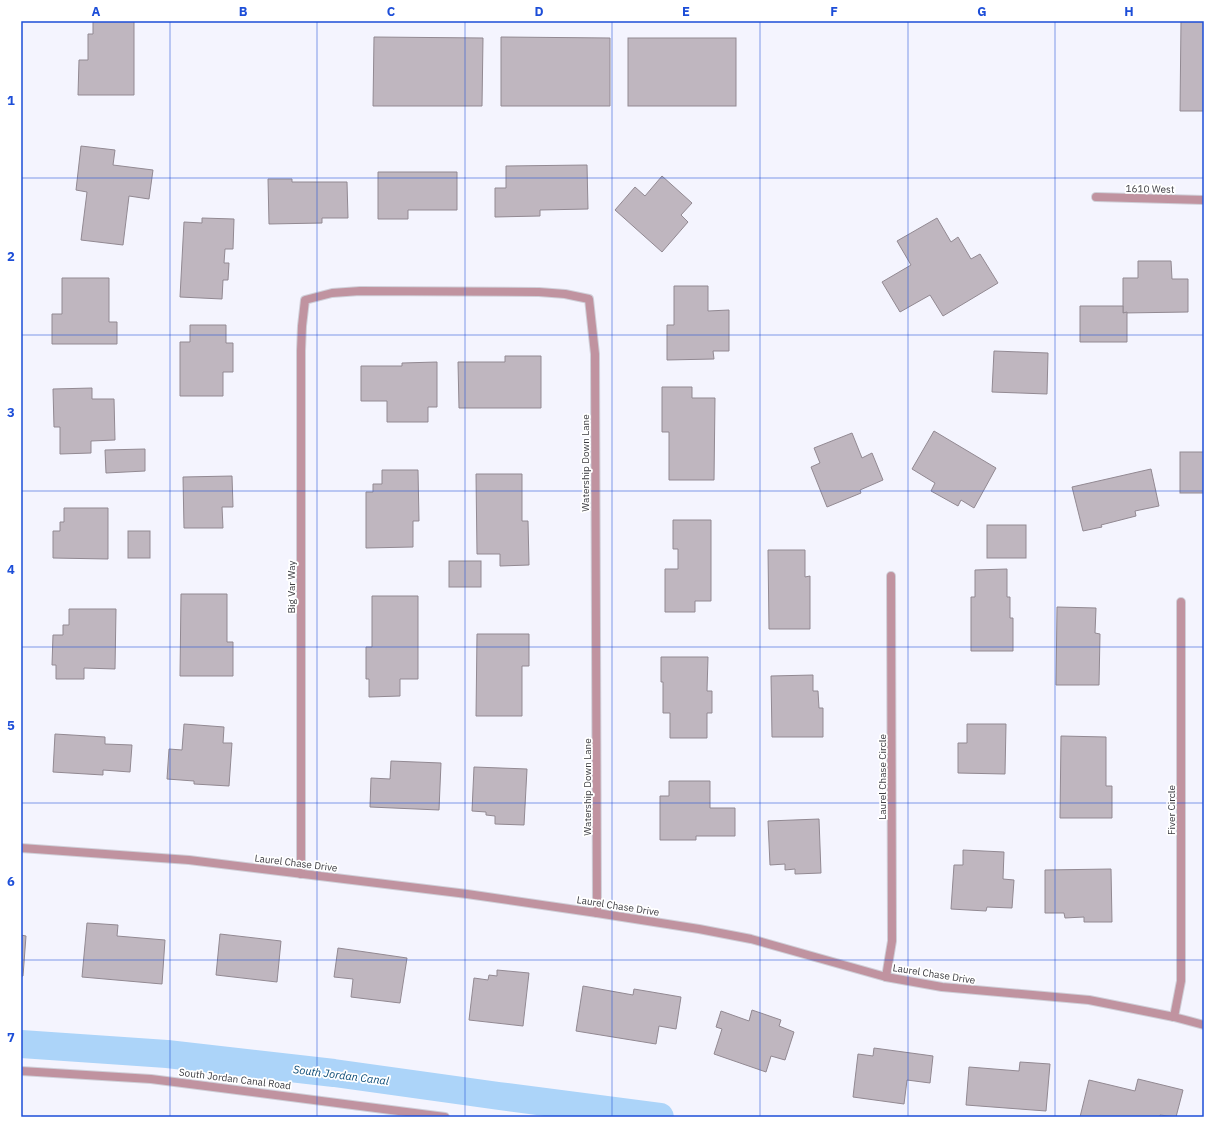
<svg xmlns="http://www.w3.org/2000/svg" width="1225" height="1138" font-family="'IBM Plex Sans',sans-serif">
<style>
.lines{fill:none;stroke-linecap:round;stroke-linejoin:round}
.canal{stroke:#acd4f9;stroke-width:28}
.building{fill:#bfb6bf;stroke:#928992}
.lane-casing{stroke:#cfcfd8;stroke-width:10}
.street-casing{stroke:#cfcfd8;stroke-width:10}
.lane{stroke:#c093a0;stroke-width:8}
.street{stroke:#c093a0;stroke-width:8}
.grid{fill:none;stroke:#1d4ed8;stroke-width:1;stroke-opacity:0.55}
.labels{text-anchor:middle;dominant-baseline:central;stroke-width:3.5;stroke-linejoin:round;paint-order:stroke}
.street-label{font-size:10px;fill:#3b3b40;stroke:#fff}
.water-label{font-size:11px;font-style:italic;fill:#084975;stroke:#fff}
.neatline{fill:none;stroke:#1d4ed8;stroke-width:1.5}
.grid-label{font-size:13px;text-anchor:middle;font-weight:bold;fill:#1d4ed8}
</style>
<rect width="100%" height="100%" fill="#f4f4fe"/>
<g class="lines">
<path class="canal" d="M21 1044 167 1054 334 1073 499 1096 660 1117"/>
</g>
<g class="building">
<path d="M93 21H134V95H78L79 60H88V34H93Z"/>
<path d="M1181 21H1204V111H1180Z"/>
<path d="M374 37 483 38 482 106H373Z"/>
<path d="M501 37 610 38V106H501Z"/>
<rect x="628" y="38" width="108" height="68"/>
<path d="M81 146 115 150 113 165 153 170 149 199 129 196 123 245 81 240 87 192 76 190Z"/>
<path d="M587 165 588 209 540 210V216L495 217V188H506V166Z"/>
<path d="M378 172H457V210H408V219H378Z"/>
<path d="M662 176 692 203 681 215 688 222 662 252 615 210 635 187 645 196Z"/>
<path d="M268 179H292V182H347L348 218H322V223L269 224Z"/>
<path d="M202 218 234 219 233 249H225L224 263H229L228 280H223L222 299 180 297 184 222 202 223Z"/>
<path d="M937 218 951 242 958 237 971 259 980 254 998 283 943 316 930 295 900 312 882 282 911 265 897 241Z"/>
<path d="M1138 261H1171L1172 279H1188V312L1123 313V278H1138Z"/>
<path d="M62 278H109V322H117V344H52V314H62Z"/>
<path d="M674 286H708V311L729 310V351H713L714 359 667 360V325H674Z"/>
<path d="M1080 306H1123V313L1127 312V342H1080Z"/>
<path d="M190 325H226V343H233V372H223V396H180V342H190Z"/>
<path d="M994 351 1048 353 1047 394 992 392Z"/>
<path d="M505 356H541V408H459L458 362H505Z"/>
<path d="M437 362V407H428V422H387V401H361V366H402V363Z"/>
<path d="M662 387H692V398H715L714 480H669V432H662Z"/>
<path d="M92 388V399H114L115 440 91 441V453L60 454V427H54L53 389Z"/>
<path d="M934 431 996 468 974 508 961 500 958 506 931 491 935 483 912 469Z"/>
<path d="M852 433 862 458 872 453 883 480 860 490 861 493 827 507 811 467 820 463 814 448Z"/>
<path d="M145 449V471L106 473 105 450Z"/>
<rect x="1180" y="452" width="24" height="41"/>
<path d="M1151 469 1159 506 1135 511 1136 516 1101 525 1102 527 1083 531 1072 487Z"/>
<path d="M382 470H418L419 521H413V547L366 548V492H373V484H382Z"/>
<path d="M476 474H522V521H528L529 565 500 566V554H477Z"/>
<path d="M232 476 233 507H222L223 528H184L183 477Z"/>
<path d="M64 508H108V559L53 558V531H60V522H64Z"/>
<path d="M673 520H711V601H695V612H665V569H678V549H673Z"/>
<rect x="987" y="525" width="39" height="33"/>
<rect x="128" y="531" width="22" height="27"/>
<path d="M768 550H805V577L810 576V629H769Z"/>
<rect x="449" y="561" width="32" height="26"/>
<path d="M1007 569V597H1010V618H1013V651H971V597H975V570Z"/>
<path d="M181 594H227V642H233V676H180Z"/>
<path d="M372 596H418V679H400V696L369 697V679H366V647H372Z"/>
<path d="M1057 607 1096 608 1095 633 1100 634 1099 685H1056Z"/>
<path d="M69 609H116L115 669 84 668V679H56V665H52L53 635H63V625H69Z"/>
<path d="M477 634H529V666H522V716H476Z"/>
<path d="M661 657H708L707 691H712V713H707V738H670V713H663V682H661Z"/>
<path d="M813 675V691H818L819 708H823V737H772L771 676Z"/>
<path d="M184 724 224 727 223 743H232L229 786 194 784V781L167 779 169 749 182 750Z"/>
<path d="M967 724H1006L1005 774 958 773V743H967Z"/>
<path d="M55 734 105 737V744L132 745 130 772 103 770V775L53 772Z"/>
<path d="M1061 736 1106 737V786H1112V818H1060Z"/>
<path d="M391 761 441 763 439 810 370 807 371 778 390 779Z"/>
<path d="M474 767 527 769 524 825 495 824V816L486 815V812L472 811Z"/>
<path d="M669 781H710V808H735V836H696V840H660V796H669Z"/>
<path d="M819 819 821 873 795 874V869L785 870V864L770 865 768 821Z"/>
<path d="M963 850 1004 852 1003 879 1014 880 1012 908 987 907 986 911 951 909 954 865H963Z"/>
<path d="M1111 869 1112 922H1084V917L1065 918 1064 913H1045V870Z"/>
<path d="M87 923 118 925 117 936 165 940 162 984 82 977Z"/>
<path d="M220 934 281 941 277 982 216 975Z"/>
<path d="M21 935 26 936 23 976H21Z"/>
<path d="M338 948 407 958 400 1003 351 997 353 979 334 977Z"/>
<path d="M497 970 529 973 523 1026 469 1020 474 978 488 980 489 975 497 976Z"/>
<path d="M583 986 633 995 634 989 681 997 676 1029 659 1026 656 1044 576 1031Z"/>
<path d="M752 1010 781 1020 779 1026 794 1032 785 1060 771 1056 766 1072 714 1054 722 1029 716 1027 721 1011 749 1021Z"/>
<path d="M874 1048 933 1056 930 1083 907 1080 904 1104 853 1097 858 1054 873 1056Z"/>
<path d="M1020 1062 1050 1064 1046 1111 966 1105 969 1067 1019 1071Z"/>
<path d="M1138 1079 1183 1090 1176 1117 1160 1115V1117H1080L1089 1080 1135 1091Z"/>
</g>
<g class="lines">
<g class="lane-casing">
<path id="lane" d="M21 1071 151 1079 445 1117"/>
</g>
<g class="street-casing">
<g id="street">
<path d="M1096 197 1204 200"/>
<path d="M21 848 189 860 467 894 597 913 699 929 751 939 886 977 942 987 1089 1000 1174 1017 1204 1025"/>
<path d="M301 874V351L302 326 305 300 332 293 360 291 539 292 565 294 589 299 595 354 597 913"/>
<path d="M886 977 892 941 891 576"/>
<path d="M1174 1017 1181 981V602"/>
</g>
</g>
<use href="#lane" class="lane"/>
<use href="#street" class="street"/>
</g>
<path class="grid" d="M170 21V1117M317 21V1117M465 21V1117M612 21V1117M760 21V1117M908 21V1117M1055 21V1117M21 178H1204M21 335H1204M21 491H1204M21 647H1204M21 803H1204M21 960H1204"/>
<g class="labels">
<g class="street-label">
<text transform="translate(1150 189) rotate(1)">1610 West</text>
<text transform="translate(585 463) rotate(-90)">Watership Down Lane</text>
<text transform="translate(291 587) rotate(-90)">Big Var Way</text>
<text transform="translate(882 777) rotate(-90)">Laurel Chase Circle</text>
<text transform="translate(587 787) rotate(-90)">Watership Down Lane</text>
<text transform="translate(1171 810) rotate(-90)">Fiver Circle</text>
<text transform="translate(296 863) rotate(7)">Laurel Chase Drive</text>
<text transform="translate(618 906) rotate(9)">Laurel Chase Drive</text>
<text transform="translate(934 974) rotate(9)">Laurel Chase Drive</text>
<text transform="translate(235 1079) rotate(7)">South Jordan Canal Road</text>
</g>
<g class="water-label">
<text transform="translate(341 1075) rotate(7)">South Jordan Canal</text>
</g>
</g>
<rect width="1225" height="1138" fill="none" stroke="#ffffff" stroke-width="44"/>
<rect x="22" y="22" width="1181" height="1094" class="neatline"/>
<g class="grid-label">
<text x="96" y="16">A</text>
<text x="243" y="16">B</text>
<text x="391" y="16">C</text>
<text x="539" y="16">D</text>
<text x="686" y="16">E</text>
<text x="834" y="16">F</text>
<text x="982" y="16">G</text>
<text x="1129" y="16">H</text>
<text x="11" y="105">1</text>
<text x="11" y="261">2</text>
<text x="11" y="417">3</text>
<text x="11" y="574">4</text>
<text x="11" y="730">5</text>
<text x="11" y="886">6</text>
<text x="11" y="1042">7</text>
</g>
</svg>
